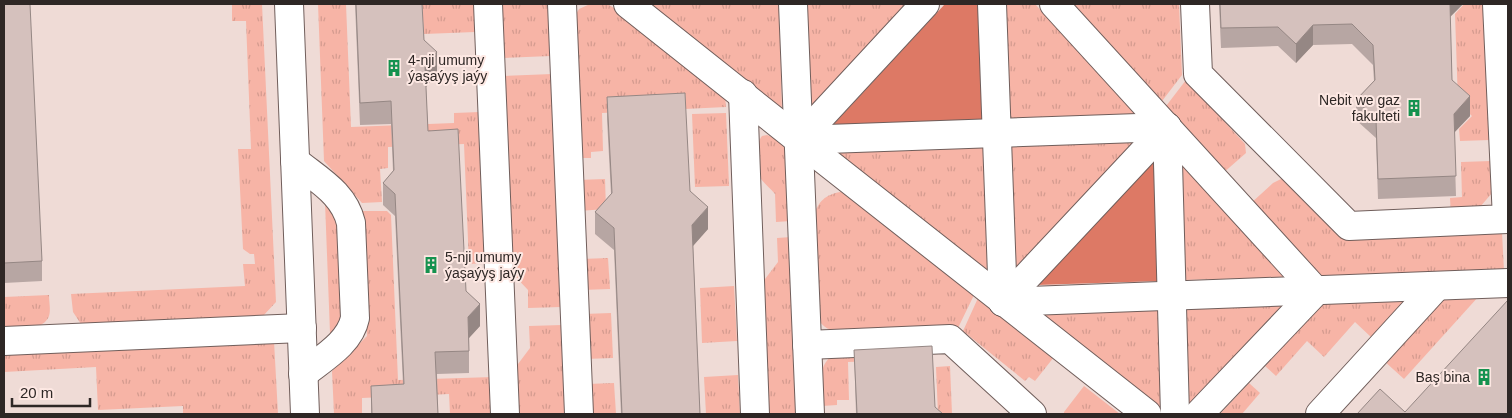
<svg xmlns="http://www.w3.org/2000/svg" width="1512" height="418" font-family="Helvetica,sans-serif">
<style>
.grass{fill:url(#grass-tufts)}
.water{fill:#dd7965}
.lines{fill:none;stroke-linecap:round;stroke-linejoin:round}
.minor-casing{stroke:#705e5b;stroke-width:30}
.minor{stroke:#fff;stroke-width:28}
.wall{fill:#b7a6a3}
.shaded-wall{fill:#958784}
.building{fill:#d5c1bd;stroke:#958784}
.labels{text-anchor:middle;dominant-baseline:central;stroke-width:4;stroke-linejoin:round;paint-order:stroke}
.poi-label{font-size:14px;fill:#2e2725;stroke:#fde8e3;text-anchor:start}
</style>
<defs>
<pattern id="grass-tufts" width="24" height="20" patternUnits="userSpaceOnUse" patternTransform="scale(1.25)"><rect width="24" height="20" fill="#f7b4a6"/><path d="M3 7l-1-3M5 7V3M7 7l1-3M15 17l-1-3M17 17v-4M19 17l1-3" fill="none" stroke="#d49b8f"/></pattern>
</defs>
<rect width="100%" height="100%" fill="#efdbd6"/>
<g class="grass">
<path d="M232 4H262L276 302 263 316 81 324 73 312 71 294 245 286 243 264H255L254 254H250L243 249 238 149H251L246 21H232Z"/>
<path d="M318 4H346L351 127 454 123V113L480 112 486 263 469 264 464 144 388 147V168L380 169 382 202 362 203 324 161Z"/>
<path d="M422 4H474L475 32 424 34Z"/>
<path d="M501 4H549L551 56 503 58Z"/>
<path d="M590 4H607L616 9 725 95 726 107 602 113 603 151 591 152V158H576L572 21 579 9Z"/>
<path d="M647 4H779L782 111Z"/>
<path d="M804 4H906L808 110Z"/>
<path d="M1005 4H1035L1138 115 1008 119Z"/>
<path d="M1065 4H1179L1182 75 1159 105Z"/>
<path d="M1464 4H1486L1490 140 1460 141 1459 129 1472 116 1458 103 1455 14Z"/>
<path d="M552 74 561 307 528 308V290L511 272 503 76Z"/>
<path d="M1186 80 1245 144 1246 153 1222 174 1163 110Z"/>
<path d="M726 113 729 186 695 187 692 114Z"/>
<path d="M767 135C776 138 782 143 786 151L791 221 776 222 775 194C771 189 765 184 761 179 755 170 755 144 762 136Z"/>
<path d="M1136 141 1013 272 1009 145Z"/>
<path d="M985 146 989 275 832 151Z"/>
<path d="M1180 161 1288 277 1184 280Z"/>
<path d="M1491 161 1492 193 1474 214 1451 215 1450 198 1462 197 1461 162Z"/>
<path d="M605 179 606 209 579 211 577 180Z"/>
<path d="M1281 179 1287 180 1341 238 1502 232 1504 271 1319 279 1250 204 1273 183Z"/>
<path d="M840 192 847 193 974 295 958 328 953 325 839 330C830 330 824 329 819 320L814 215C819 201 825 195 840 192Z"/>
<path d="M325 202 337 217 341 319 335 331 330 333Z"/>
<path d="M363 211H387L391 215 398 380 493 377 495 414H450L449 394 362 398V414H334L332 371 367 336Z"/>
<path d="M791 237 798 414H767L762 283 778 262 777 238Z"/>
<path d="M608 258 610 289 582 290 581 259Z"/>
<path d="M734 286 737 341 702 343 700 288Z"/>
<path d="M49 295C49 302 51 310 49 316 43 332 17 328 4 328V297Z"/>
<path d="M1479 296 1404 379 1383 360 1440 297Z"/>
<path d="M978 298 1054 357 1035 381 1029 377 1025 381 963 331Z"/>
<path d="M1408 299 1372 338 1355 322 1324 357 1307 341 1276 376 1265 366 1323 302Z"/>
<path d="M1286 303 1188 409 1185 306Z"/>
<path d="M1160 307 1163 412 1035 311Z"/>
<path d="M611 313 613 358 585 359 583 314Z"/>
<path d="M562 325 565 414H517L515 368 530 348 529 326Z"/>
<path d="M274 341 278 414H183V406L98 410 96 367 4 372V355Z"/>
<path d="M833 355 931 359 848 362 849 400H837V405L822 406C822 387 816 367 833 355Z"/>
<path d="M950 366 952 414H938L936 367Z"/>
<path d="M738 375 740 414H706L704 377Z"/>
<path d="M614 383 616 414H588L587 384Z"/>
<path d="M1249 383 1260 393 1242 414H1220Z"/>
<path d="M1084 386 1120 414H1064V412Z"/>
</g>
<g class="water">
<path d="M945 4H981L985 120 833 125Z"/>
<path d="M1155 158 1159 281 1036 285Z"/>
</g>
<g class="lines">
<g class="minor-casing">
<g id="minor">
<path d="M289 4 305 414"/>
<path d="M488 4 505 414"/>
<path d="M562 4 579 414"/>
<path d="M628 4 799 140 1147 414"/>
<path d="M793 4 810 414"/>
<path d="M992 4 1003 302"/>
<path d="M1054 4 1316 291 1199 414"/>
<path d="M1195 4 1198 74 1349 226 1507 219 1497 4"/>
<path d="M743 94 755 414"/>
<path d="M1167 127 1175 414"/>
<path d="M799 140 1167 127"/>
<path d="M799 140 925 4"/>
<path d="M295 161C318 180 344 193 351 223L355 318C350 343 323 358 303 374"/>
<path d="M1003 302 1508 283"/>
<path d="M1003 302 1167 127"/>
<path d="M4 341 302 328"/>
<path d="M807 345 950 339 1032 414"/>
<path d="M1320 414 1437 286"/>
</g>
</g>
<use href="#minor" class="minor"/>
</g>
<g class="wall">
<path d="M4 4 42 261V281L4 283Z"/>
<path d="M355 4H422L424 40 437 74 426 87 428 131 466 291 480 326 469 338V373L437 374 438 414H371V386L403 384 395 216 383 205V183L393 171 391 124 360 125Z"/>
<path d="M1219 4H1463L1450 17 1452 80 1470 116 1454 132 1456 196 1378 199 1376 138 1356 120V100L1374 81 1373 65 1352 44 1313 45 1296 63 1278 46 1221 48Z"/>
<path d="M607 97 690 191 708 229 693 246 700 414H621L614 250 595 234V212L611 194 607 119Z"/>
<path d="M854 350 935 407 856 414Z"/>
</g>
<g class="shaded-wall">
<path d="M1450 4H1463L1450 17Z"/>
<path d="M1313 25V45L1296 63V44Z"/>
<path d="M437 52V74L425 88V66Z"/>
<path d="M1470 96V116L1454 133V114Z"/>
<path d="M708 207V229L692 247V225Z"/>
<path d="M480 304V326L468 339V317Z"/>
</g>
<g class="building">
<path d="M4 4H30L42 261 4 263Z"/>
<path d="M356 4H422L424 40 437 52 425 66 428 131 458 129 466 291 480 304 468 317 469 351 435 352 438 414H372L371 386 404 384 395 194 383 183 394 170 391 101 360 103Z"/>
<path d="M1220 4H1450L1452 80 1470 96 1454 114 1456 176 1378 179 1376 119 1356 100 1375 80 1373 45 1352 24 1313 25 1296 44 1278 27 1221 28Z"/>
<path d="M685 93 690 191 708 207 692 225 700 414H622L614 228 595 212 612 193 607 97Z"/>
<path d="M1508 300V414H1357L1380 389 1405 412Z"/>
<path d="M932 346 935 407 943 414H856L857 413 854 350Z"/>
</g>
<defs>
<g id="building-bare" transform="scale(1.35)"><path d="M-4-6H4V6H1V3H-1V6H-4ZM-2.5-4.3h1.7v1.8h-1.7ZM.8-4.3h1.7v1.8H.8ZM-2.5-1h1.7V.8h-1.7ZM.8-1h1.7V.8H.8Z" fill="#15924f" stroke="#fde8e3" stroke-width="2.5" paint-order="stroke"/></g>
</defs>
<g fill-rule="evenodd">
<use href="#building-bare" x="394" y="68"/>
<use href="#building-bare" x="1414" y="108"/>
<use href="#building-bare" x="431" y="265"/>
<use href="#building-bare" x="1484" y="377"/>
</g>
<g class="labels">
<g class="poi-label">
<text x="408" y="60">4-nji umumy<tspan x="408" dy="16">ýaşaýyş jaýy</tspan></text>
<text x="1400" y="100" text-anchor="end">Nebit we gaz<tspan x="1400" dy="16">fakulteti</tspan></text>
<text x="445" y="257">5-nji umumy<tspan x="445" dy="16">ýaşaýyş jaýy</tspan></text>
<text x="1470" y="377" text-anchor="end">Baş bina</text>
</g>
</g>
<rect width="1512" height="418" fill="none" stroke="#2e2725" stroke-width="10"/>
<path d="M12 398v8h78v-8" fill="none" stroke="#2e2725" stroke-width="2.5"/>
<text x="20" y="398" font-size="15" fill="#2e2725" stroke="#fde8e3" stroke-width="4" paint-order="stroke">20 m</text>
</svg>
